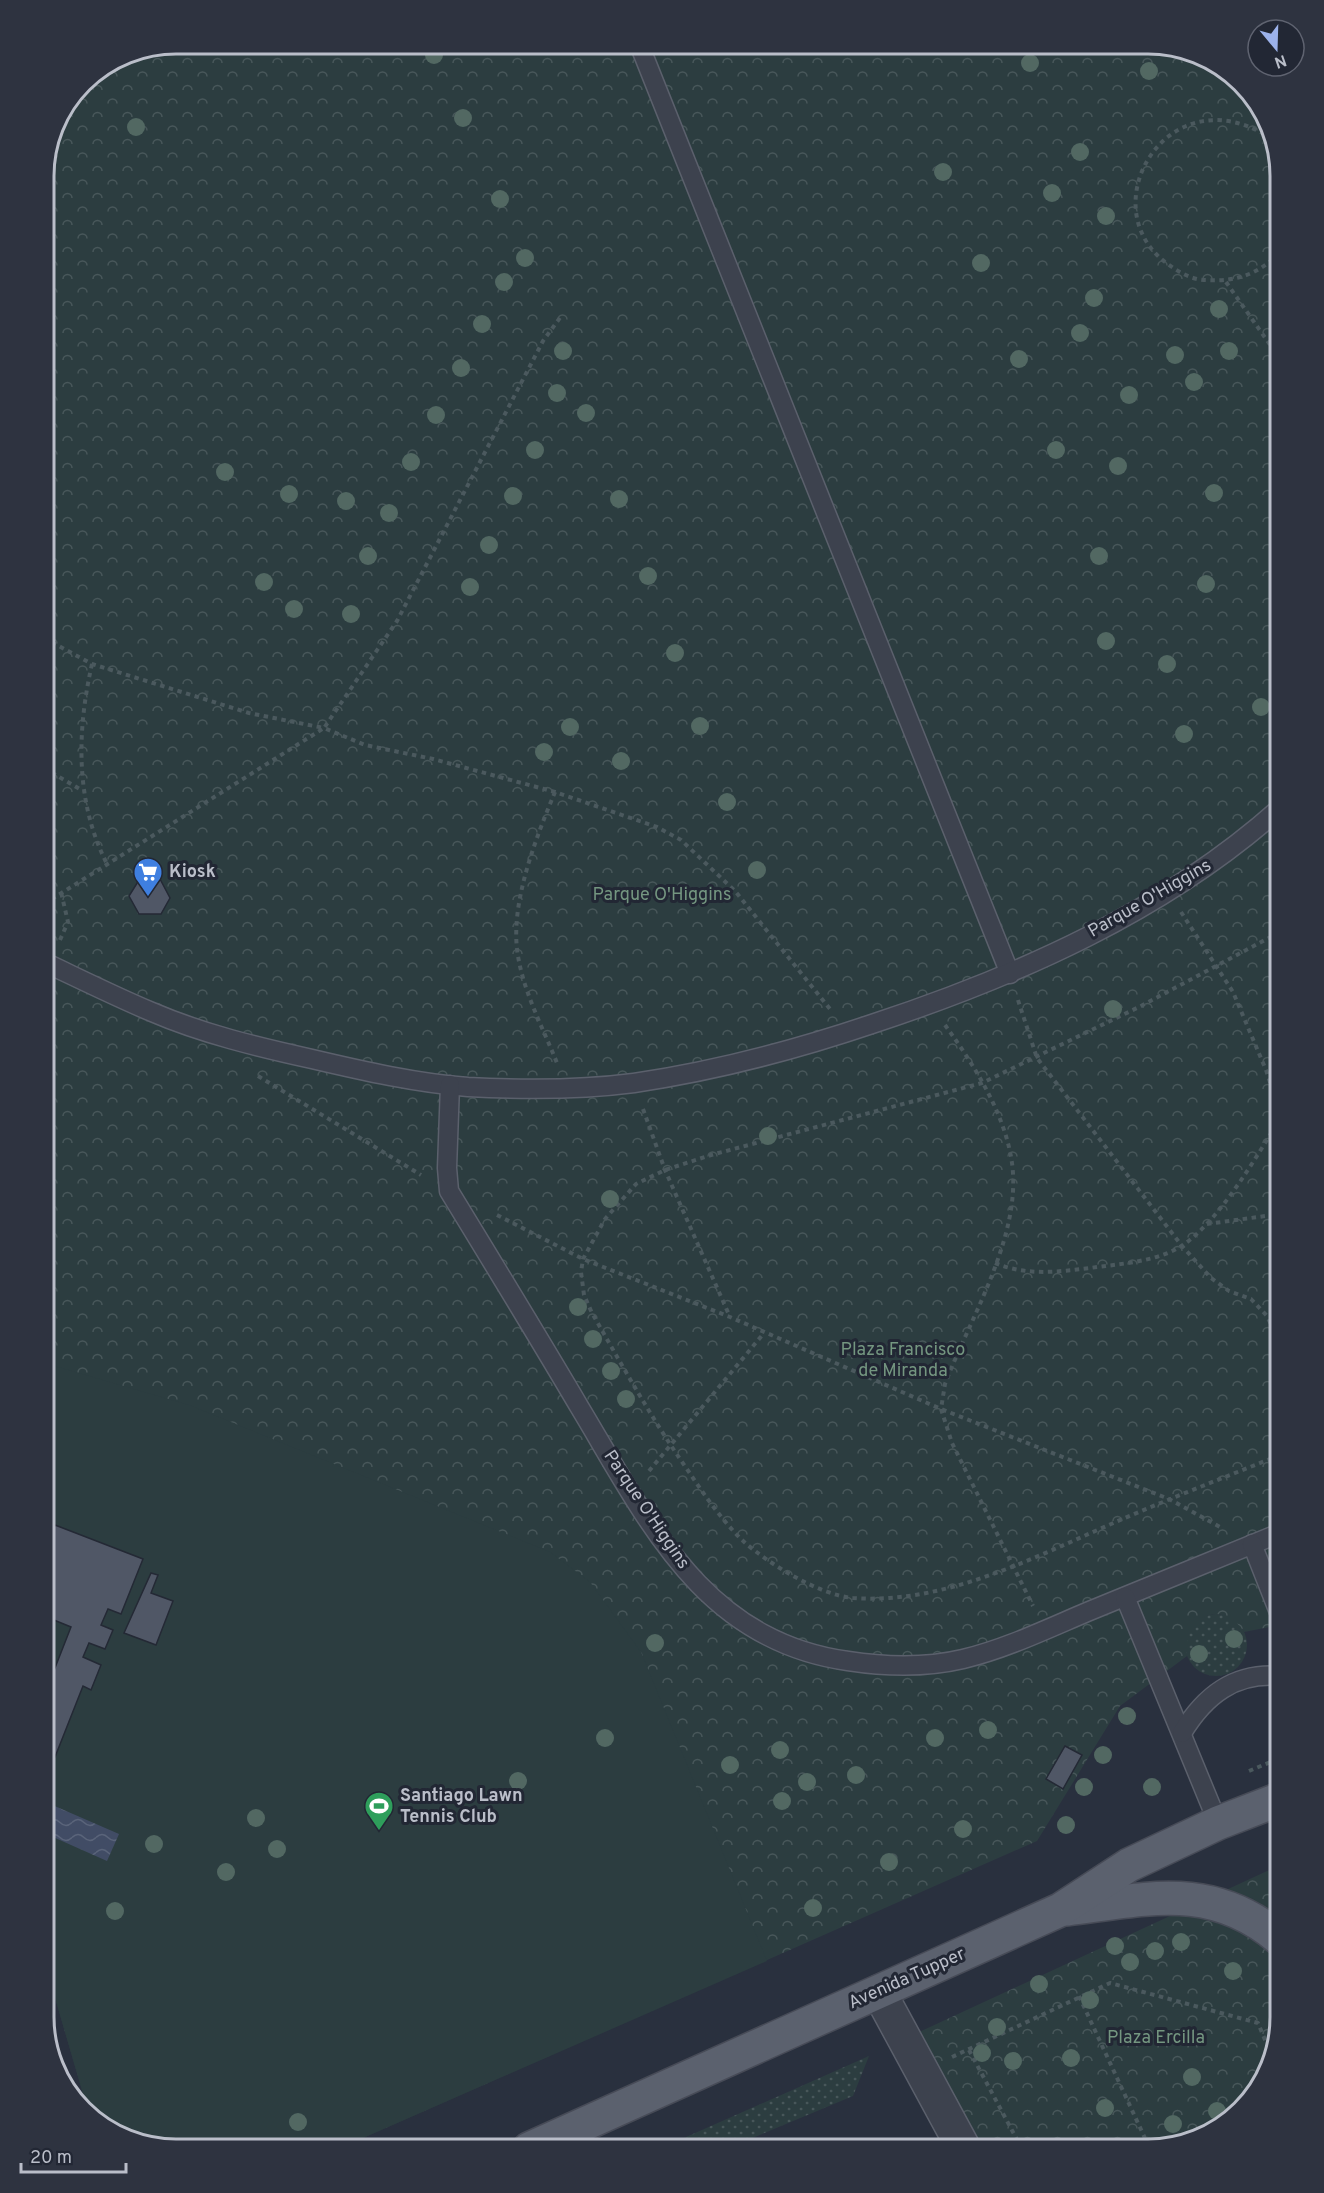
<svg xmlns="http://www.w3.org/2000/svg" width="1324" height="2193" font-family="Overpass,sans-serif">
<style>
.grass{fill:url(#grass-dots)}
.park{fill:url(#park-crowns)}
.pitch{fill:#2c3d40}
.water{fill:url(#water-waves)}
.building{fill:#505766;stroke:#242935;stroke-width:1.5}
.lines{fill:none;stroke-linecap:round;stroke-linejoin:round}
.lane-casing{stroke:#5b606c;stroke-width:21}
.street-casing{stroke:#5b606c;stroke-width:36}
.primary-casing{stroke:#474b57;stroke-width:36}
.path{stroke:#4b595e;stroke-width:4;stroke-dasharray:4.5 4.5;stroke-linecap:butt}
.lane{stroke:#3d424e;stroke-width:18}
.street{stroke:#3d424e;stroke-width:33}
.primary{stroke:#5b616e;stroke-width:33}
.tree{fill:#526862}
.labels{text-anchor:middle;dominant-baseline:central;stroke-width:6;stroke-linejoin:round;paint-order:stroke}
.poi-label{font-size:18px;font-weight:bold;fill:#babec9;stroke:#222734;text-anchor:start}
.park-label{font-size:18px;fill:#749680;stroke:#222734}
.street-label{font-size:18px;fill:#babec9;stroke:#222734}
.rim{fill:none;stroke:#babec9;stroke-width:3}
</style>
<defs>
<pattern id="grass-dots" width="8" height="8" patternUnits="userSpaceOnUse" patternTransform="scale(1.5)"><rect width="8" height="8" fill="#2c3d40"/><path d="M2 2h.1M6 6h.1" fill="none" stroke="#48575a" stroke-width="1.8" stroke-linecap="round"/></pattern>
<pattern id="park-crowns" width="20" height="18" patternUnits="userSpaceOnUse" patternTransform="scale(1.5)"><rect width="20" height="18" fill="#2c3d40"/><path d="M2 6a3 3 0 1 1 6 0M12 15a3 3 0 1 1 6 0" fill="none" stroke="#48575a"/></pattern>
<pattern id="water-waves" width="16" height="10" patternUnits="userSpaceOnUse" patternTransform="scale(1.5)"><rect width="16" height="10" fill="#414c65"/><path d="M0 5q4-4 8 0t8 0" fill="none" stroke="#5a647a"/></pattern>
</defs>
<rect width="100%" height="100%" fill="#29303e"/>
<g class="grass">
<circle cx="1216" cy="1645" r="31"/>
<path d="M869 2056 853 2096 726 2149H659Z"/>
</g>
<g class="park">
<path d="M176 44H1157L1222 66 1267 117 1280 176V1625L1244 1632C1222 1598 1182 1616 1187 1656L1120 1706 1037 1841 338 2149H167L102 2127 88 2111 44 1960V167L57 117 82 82 125 53Z"/>
<path d="M1280 1865V2018L1258 2091 1207 2136 1148 2149H979L917 2033Z"/>
</g>
<path class="pitch" d="M44 1363 189 1405 550 1552 590 1582 641 1652 767 1961 338 2149H167L102 2127 88 2111 44 1960Z"/>
<path class="water" d="M50 1804 119 1834 107 1861 44 1833V1818Z"/>
<g class="building">
<path d="M160 879 170 898 161 914H139L129 896 139 880Z"/>
<path d="M55 1525 143 1559 121 1614 108 1609 101 1625 113 1630 105 1649 89 1643 83 1657 101 1665 91 1690 83 1686 55 1757 44 1753V1696L71 1627 44 1616V1553Z"/>
<path d="M151 1573 158 1575 151 1593 173 1601 156 1645 124 1633Z"/>
<path d="M1065 1746 1082 1755 1063 1789 1046 1779Z"/>
</g>
<g class="lines">
<g class="lane-casing">
<g id="lane">
<path d="M639 44 1010 974"/>
<path d="M44 962C80 979 116 997 152 1012 203 1034 258 1047 312 1059 363 1071 416 1083 468 1087 523 1090 580 1090 634 1083 715 1071 795 1050 872 1024 1018 976 1165 911 1280 808"/>
<path d="M450 1085 447 1168 449 1191C493 1263 537 1335 580 1408 648 1521 703 1641 848 1661 887 1667 925 1668 963 1659 1005 1649 1047 1629 1087 1612 1151 1586 1216 1559 1280 1533"/>
<path d="M1252 1544 1280 1615"/>
<path d="M1125 1597 1218 1823"/>
<path d="M1182 1733C1205 1695 1235 1672 1280 1676"/>
</g>
</g>
<g class="street-casing">
<path id="street" d="M879 1992 964 2149"/>
</g>
<g class="primary-casing">
<g id="primary">
<path d="M1067 1909C1148 1899 1212 1881 1280 1939"/>
<path d="M529 2149 1060 1910 1129 1865 1218 1823 1280 1799"/>
</g>
</g>
<g class="path">
<path d="M1272 139C1170 71 1090 204 1165 262 1177 271 1191 280 1206 280 1237 282 1259 274 1280 252"/>
<path d="M1226 282 1280 359"/>
<path d="M44 638 92 664 249 713 324 728 397 621 543 341 562 315"/>
<path d="M92 664C77 730 75 800 106 862"/>
<path d="M44 768 83 791"/>
<path d="M555 792C536 838 509 905 518 956 524 993 543 1028 557 1063"/>
<path d="M44 904 324 728 365 745 433 759 555 792 657 827 681 840 735 891 830 1009"/>
<path d="M1181 912 1233 992 1266 1070 1280 1114"/>
<path d="M60 940 68 922 61 892"/>
<path d="M1018 1000 1037 1058 1182 1246 1211 1278 1229 1291 1251 1299 1267 1316 1276 1335 1280 1355"/>
<path d="M945 1025C974 1065 1005 1113 1012 1163 1022 1236 970 1318 945 1384L941 1409 952 1443 1033 1606"/>
<path d="M258 1076 421 1175"/>
<path d="M643 1109 665 1170 730 1317"/>
<path d="M497 1215 583 1259 730 1317 941 1409 1169 1499 1222 1528"/>
<path d="M1207 1224 1280 1214"/>
<path d="M995 1263C1026 1276 1057 1272 1090 1268 1118 1264 1158 1262 1183 1245 1220 1220 1256 1157 1280 1119"/>
<path d="M1280 1455C1228 1476 1176 1496 1125 1518 1040 1554 948 1605 853 1598 819 1595 767 1563 742 1540 721 1519 705 1496 689 1472 653 1421 623 1367 592 1313L584 1295 581 1272 583 1259 605 1219 636 1184 665 1170 711 1155 982 1083 1139 1007 1280 932"/>
<path d="M649 1471 764 1333"/>
<path d="M1249 1771 1280 1758"/>
<path d="M1079 1996 1150 2149"/>
<path d="M969 2050 1022 2149"/>
<path d="M952 2057 1110 1983 1258 2023 1270 2052"/>
</g>
<use href="#lane" class="lane"/>
<use href="#street" class="street"/>
<use href="#primary" class="primary"/>
</g>
<g class="tree">
<circle cx="434" cy="55" r="9"/>
<circle cx="1030" cy="63" r="9"/>
<circle cx="1149" cy="71" r="9"/>
<circle cx="463" cy="118" r="9"/>
<circle cx="136" cy="127" r="9"/>
<circle cx="1080" cy="152" r="9"/>
<circle cx="943" cy="172" r="9"/>
<circle cx="1052" cy="193" r="9"/>
<circle cx="500" cy="199" r="9"/>
<circle cx="1106" cy="216" r="9"/>
<circle cx="525" cy="258" r="9"/>
<circle cx="981" cy="263" r="9"/>
<circle cx="504" cy="282" r="9"/>
<circle cx="1094" cy="298" r="9"/>
<circle cx="1219" cy="309" r="9"/>
<circle cx="482" cy="324" r="9"/>
<circle cx="1080" cy="333" r="9"/>
<circle cx="563" cy="351" r="9"/>
<circle cx="1229" cy="351" r="9"/>
<circle cx="1175" cy="355" r="9"/>
<circle cx="1019" cy="359" r="9"/>
<circle cx="461" cy="368" r="9"/>
<circle cx="1194" cy="382" r="9"/>
<circle cx="557" cy="393" r="9"/>
<circle cx="1129" cy="395" r="9"/>
<circle cx="586" cy="413" r="9"/>
<circle cx="436" cy="415" r="9"/>
<circle cx="535" cy="450" r="9"/>
<circle cx="1056" cy="450" r="9"/>
<circle cx="411" cy="462" r="9"/>
<circle cx="1118" cy="466" r="9"/>
<circle cx="225" cy="472" r="9"/>
<circle cx="1214" cy="493" r="9"/>
<circle cx="289" cy="494" r="9"/>
<circle cx="513" cy="496" r="9"/>
<circle cx="619" cy="499" r="9"/>
<circle cx="346" cy="501" r="9"/>
<circle cx="389" cy="513" r="9"/>
<circle cx="489" cy="545" r="9"/>
<circle cx="368" cy="556" r="9"/>
<circle cx="1099" cy="556" r="9"/>
<circle cx="648" cy="576" r="9"/>
<circle cx="264" cy="582" r="9"/>
<circle cx="1206" cy="584" r="9"/>
<circle cx="470" cy="587" r="9"/>
<circle cx="294" cy="609" r="9"/>
<circle cx="351" cy="614" r="9"/>
<circle cx="1106" cy="641" r="9"/>
<circle cx="675" cy="653" r="9"/>
<circle cx="1167" cy="664" r="9"/>
<circle cx="1261" cy="707" r="9"/>
<circle cx="700" cy="726" r="9"/>
<circle cx="570" cy="727" r="9"/>
<circle cx="1184" cy="734" r="9"/>
<circle cx="544" cy="752" r="9"/>
<circle cx="621" cy="761" r="9"/>
<circle cx="727" cy="802" r="9"/>
<circle cx="757" cy="870" r="9"/>
<circle cx="1113" cy="1009" r="9"/>
<circle cx="768" cy="1136" r="9"/>
<circle cx="610" cy="1199" r="9"/>
<circle cx="578" cy="1307" r="9"/>
<circle cx="593" cy="1339" r="9"/>
<circle cx="611" cy="1371" r="9"/>
<circle cx="626" cy="1399" r="9"/>
<circle cx="1234" cy="1639" r="9"/>
<circle cx="655" cy="1643" r="9"/>
<circle cx="1199" cy="1654" r="9"/>
<circle cx="1127" cy="1716" r="9"/>
<circle cx="988" cy="1730" r="9"/>
<circle cx="605" cy="1738" r="9"/>
<circle cx="935" cy="1738" r="9"/>
<circle cx="780" cy="1750" r="9"/>
<circle cx="1103" cy="1755" r="9"/>
<circle cx="730" cy="1765" r="9"/>
<circle cx="856" cy="1775" r="9"/>
<circle cx="518" cy="1781" r="9"/>
<circle cx="807" cy="1782" r="9"/>
<circle cx="1084" cy="1787" r="9"/>
<circle cx="1152" cy="1787" r="9"/>
<circle cx="782" cy="1801" r="9"/>
<circle cx="256" cy="1818" r="9"/>
<circle cx="1066" cy="1825" r="9"/>
<circle cx="963" cy="1829" r="9"/>
<circle cx="154" cy="1844" r="9"/>
<circle cx="277" cy="1849" r="9"/>
<circle cx="889" cy="1862" r="9"/>
<circle cx="226" cy="1872" r="9"/>
<circle cx="813" cy="1908" r="9"/>
<circle cx="115" cy="1911" r="9"/>
<circle cx="1181" cy="1942" r="9"/>
<circle cx="1115" cy="1946" r="9"/>
<circle cx="1155" cy="1951" r="9"/>
<circle cx="1130" cy="1962" r="9"/>
<circle cx="1233" cy="1971" r="9"/>
<circle cx="1039" cy="1984" r="9"/>
<circle cx="1090" cy="2000" r="9"/>
<circle cx="997" cy="2027" r="9"/>
<circle cx="982" cy="2053" r="9"/>
<circle cx="1071" cy="2058" r="9"/>
<circle cx="1013" cy="2061" r="9"/>
<circle cx="1192" cy="2077" r="9"/>
<circle cx="1105" cy="2108" r="9"/>
<circle cx="1217" cy="2111" r="9"/>
<circle cx="298" cy="2122" r="9"/>
<circle cx="1173" cy="2124" r="9"/>
</g>
<defs>
<g id="supermarket-pin" transform="scale(1.5)"><path d="M0 17L-7.5 6A9.5 9.5 0 1 1 7.5 6Z" fill="#3f7fe0" stroke="#222734"/><path d="M-6-5.5h2.5l.6 2H6L4.5 2H-2.5L-4.4-4H-6ZM-1.5 3.2a1.3 1.3 0 1 0 .1 0ZM3 3.2a1.3 1.3 0 1 0 .1 0Z" fill="#fff"/></g>
<g id="stadium-pin" transform="scale(1.5)"><path d="M0 17L-7.5 6A9.5 9.5 0 1 1 7.5 6Z" fill="#2e9e5b" stroke="#222734"/><path d="M0-5a6.5 5 0 1 0 0 10a6.5 5 0 1 0 0-10ZM-3.5-1.8h7v3.6h-7Z" fill="#fff"/></g>
</defs>
<g fill-rule="evenodd">
<use href="#supermarket-pin" x="148" y="872"/>
<use href="#stadium-pin" x="379" y="1806"/>
</g>
<g class="labels">
<g class="poi-label">
<text x="169" y="872">Kiosk</text>
<text x="400" y="1796">Santiago Lawn<tspan x="400" dy="21">Tennis Club</tspan></text>
</g>
<g class="park-label">
<text x="662" y="895">Parque O'Higgins</text>
<text x="903" y="1350">Plaza Francisco<tspan x="903" dy="21">de Miranda</tspan></text>
<text x="1156" y="2038">Plaza Ercilla</text>
</g>
<g class="street-label">
<text transform="translate(1150 899) rotate(-30)">Parque O'Higgins</text>
<text transform="translate(646 1510) rotate(56)">Parque O'Higgins</text>
<text transform="translate(907 1979) rotate(-24)">Avenida Tupper</text>
</g>
</g>
<path d="M0 0H1324V2193H0ZM176 54H1148A122 122 0 0 1 1270 176V2017A122 122 0 0 1 1148 2139H176A122 122 0 0 1 54 2017V176A122 122 0 0 1 176 54Z" fill="#2e3340" fill-rule="evenodd"/>
<path class="rim" d="M176 54H1148A122 122 0 0 1 1270 176V2017A122 122 0 0 1 1148 2139H176A122 122 0 0 1 54 2017V176A122 122 0 0 1 176 54Z"/>
<g transform="translate(1276 48) rotate(161)"><circle r="28" fill="#222734" stroke="#5f6370" stroke-width="1.5"/>
<path d="M0-4.5L10 22L0 15L-10 22Z" fill="#9cb2eb"/>
<text y="-9" font-size="16" font-weight="bold" text-anchor="middle" fill="#babec9">N</text>
</g>
<path d="M21 2163v9h105v-9" fill="none" stroke="#babec9" stroke-width="3"/>
<text x="30" y="2163" font-size="18" fill="#babec9" stroke="#222734" stroke-width="4.5" paint-order="stroke">20 m</text>
</svg>
